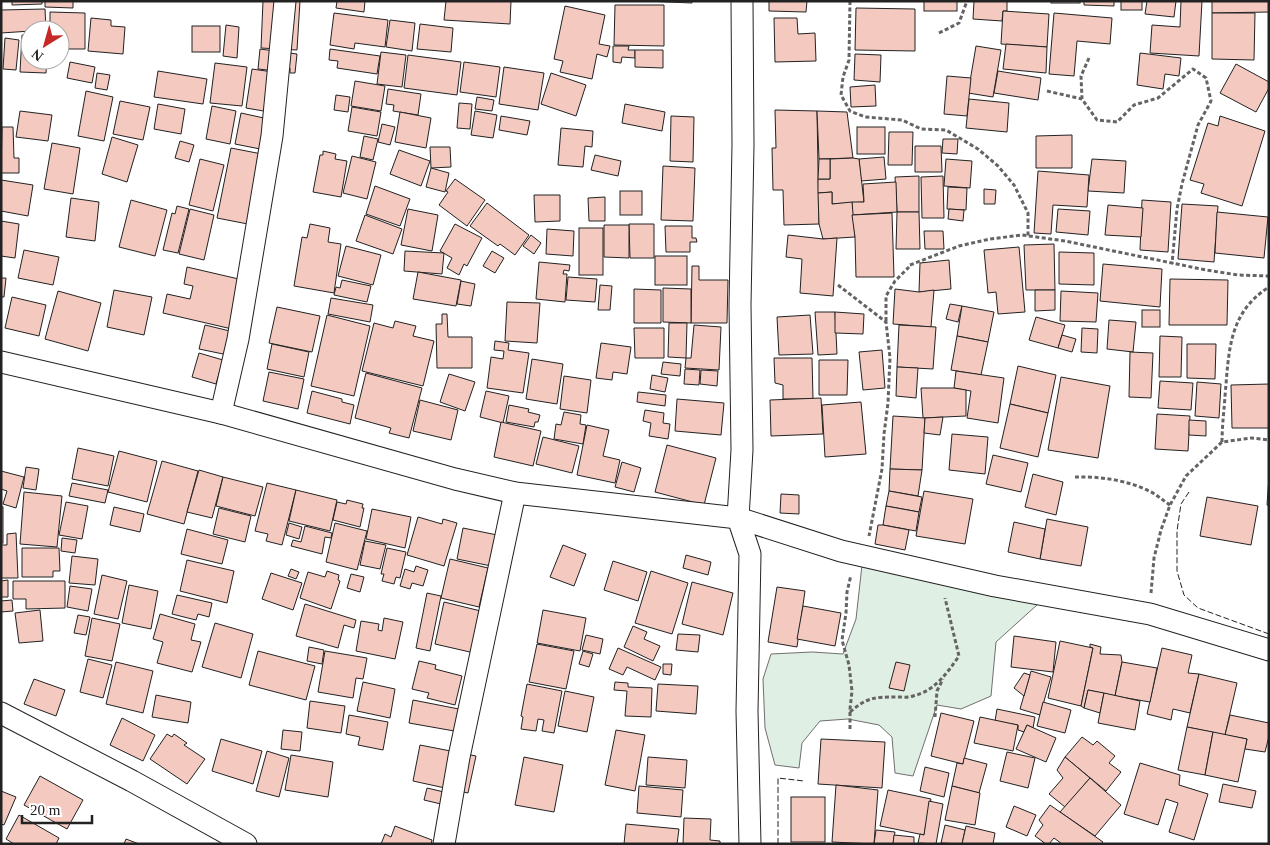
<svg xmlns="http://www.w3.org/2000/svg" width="1270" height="845" font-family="'Times New Roman',serif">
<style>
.green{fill:#e0efe3;stroke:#6f6f6f}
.building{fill:#f3c9c0;stroke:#222}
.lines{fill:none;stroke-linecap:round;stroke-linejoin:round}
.street-casing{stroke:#222;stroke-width:23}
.path{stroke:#646464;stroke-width:3;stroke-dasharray:4 2.5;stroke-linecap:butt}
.street{stroke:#fff;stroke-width:21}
.fence{stroke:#222;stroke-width:1;stroke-dasharray:6 2.5;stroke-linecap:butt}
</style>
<rect width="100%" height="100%" fill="#fff"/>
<path class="green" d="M863 556 1048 595 996 642 991 696 961 709 937 705 913 776 895 773 892 737 879 725 848 719 820 721 802 743 799 768 775 765 765 728 763 679 771 654 812 652 843 654 856 619Z"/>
<g class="building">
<path d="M12 1H42V4L12 5Z"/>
<path d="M45 1H73V8L45 7Z"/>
<path d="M263 1H300L297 50 261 48Z"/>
<path d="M337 1H365L364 12 336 8Z"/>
<path d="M446 1H511L510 24 444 20Z"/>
<path d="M646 1H692V3Z"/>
<path d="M769 1H807L806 12 769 11Z"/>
<rect x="924" y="1" width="33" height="10"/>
<path d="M974 1H1007V11H1003L1002 21 973 19Z"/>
<rect x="1051" y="1" width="29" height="2"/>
<path d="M1084 1H1114V6L1084 5Z"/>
<rect x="1121" y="1" width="21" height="9"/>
<path d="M1147 1H1176L1174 17 1145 14Z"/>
<path d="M1181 1H1202L1199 56 1150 53 1152 25 1180 27Z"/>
<path d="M1212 1H1269V12L1212 13Z"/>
<path d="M615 5H664V46L614 45Z"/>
<path d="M565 6 605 15 599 44 610 46 607 57 597 54 592 79 560 72 563 61 554 59Z"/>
<path d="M856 8 915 9V51L855 50Z"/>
<path d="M45 9 46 30 1 33V10Z"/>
<path d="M1003 11 1049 14 1047 47 1001 44Z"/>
<path d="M50 12 85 13V49H60V30H50Z"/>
<path d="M334 13 388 20 385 47 355 43 354 49 330 45Z"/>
<path d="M1054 13 1112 18 1110 44 1077 41 1074 76 1049 74Z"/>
<path d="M1212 13H1255L1254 60 1212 59Z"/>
<path d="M91 18 111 20V26L125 27 123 54 88 51Z"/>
<path d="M774 18H797L798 34 815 33 816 61 775 62Z"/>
<path d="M390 20 415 23 412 51 386 47Z"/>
<path d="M420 24 453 28 451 52 417 49Z"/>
<path d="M226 25 239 27 237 58 223 56Z"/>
<rect x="192" y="26" width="28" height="26"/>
<path d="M22 35 30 36V60H47L46 73 20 72Z"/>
<path d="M5 38 19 40 16 70 3 69Z"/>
<path d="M1006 44 1047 47 1046 73 1003 69Z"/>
<path d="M613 46H629L628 50H635V58L622 57 621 63 613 62Z"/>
<path d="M976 46 1001 50 993 97 968 93Z"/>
<path d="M260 49 297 54 295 73H290V68L287 67 286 72 258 69Z"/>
<path d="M330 49 380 56 377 74 337 68 338 61 329 60Z"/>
<path d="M635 50H663V68L635 67Z"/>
<path d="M381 52 406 55 402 87 377 84Z"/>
<path d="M1140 53 1181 58 1179 76 1165 74 1163 89 1137 85Z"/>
<path d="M855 54 881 55 880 82 854 80Z"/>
<path d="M408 55 461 62 457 95 404 88Z"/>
<path d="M70 62 95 67 92 83 67 78Z"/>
<path d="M464 62 500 67 496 97 460 92Z"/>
<path d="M215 63 247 67 242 106 210 103Z"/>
<path d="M1236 64 1269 82V88L1256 112 1220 93Z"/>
<path d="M504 67 544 73 538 110 499 104Z"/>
<path d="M252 69 287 74 281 114 246 108Z"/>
<path d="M158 71 207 79 203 104 154 97Z"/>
<path d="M998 71 1041 78 1038 100 994 93Z"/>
<path d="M97 73 110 75 107 90 95 88Z"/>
<path d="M551 73 586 85 576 116 541 104Z"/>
<path d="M947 76 971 78 967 116 944 114Z"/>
<path d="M355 81 385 86 381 111 351 106Z"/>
<path d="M875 85 876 106 851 107 850 87Z"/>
<path d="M388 89 421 94 418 115 393 111 394 105 386 104Z"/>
<path d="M86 91 113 97 104 141 78 136Z"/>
<path d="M336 95 350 97 348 112 334 110Z"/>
<path d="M477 97 494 100 492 111 475 109Z"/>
<path d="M969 99 1009 103 1007 132 966 128Z"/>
<path d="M120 101 150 107 143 140 113 134Z"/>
<path d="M459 103 472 104 470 129 457 128Z"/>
<path d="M158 104 185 109 181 134 154 129Z"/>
<path d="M625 104 665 112 662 131 622 123Z"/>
<path d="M212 106 236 111 230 144 206 139Z"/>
<path d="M352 107 381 112 377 136 348 131Z"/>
<path d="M775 110 817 111 819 224 784 225 783 190H773L772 148H776Z"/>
<path d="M20 111 52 115 48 141 16 137Z"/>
<path d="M475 111 497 115 493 138 471 135Z"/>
<path d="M817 111 847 112 853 158 819 159Z"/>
<path d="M400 112 431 118 426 148 395 142Z"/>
<path d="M241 113 282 122 275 152 235 144Z"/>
<path d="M501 116 530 121 527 135 499 130Z"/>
<path d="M671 116 694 117 693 162 670 161Z"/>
<path d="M1220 116 1265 131 1242 206 1201 193 1204 184 1190 180 1208 123 1218 126Z"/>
<path d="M382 124 395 127 390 145 378 142Z"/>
<path d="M2 127H13L14 158H19V173H1Z"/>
<rect x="857" y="127" width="28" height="27"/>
<path d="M561 128 593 131 592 147 585 146 583 167 558 165Z"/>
<path d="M889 132H913L912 165H888Z"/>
<path d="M1072 135V168H1036V136Z"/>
<path d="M364 136 378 139 373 160 360 157Z"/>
<path d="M112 137 138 145 127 182 102 174Z"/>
<path d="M943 139H958L957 154 942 153Z"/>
<path d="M180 141 194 145 189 162 175 158Z"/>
<path d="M52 143 80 148 73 194 44 189Z"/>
<path d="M915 146H941L942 172H915Z"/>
<path d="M430 147H450L451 167 431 168Z"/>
<path d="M231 148 272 156 258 226 217 218Z"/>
<path d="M399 150 430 161 421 186 390 174Z"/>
<path d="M323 151 336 154 335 159 347 161 341 197 313 192 320 155H323Z"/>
<path d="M595 155 621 161 618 176 591 170Z"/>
<path d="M352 156 376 162 367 199 343 193Z"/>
<path d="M884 157 886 179 861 181 859 159Z"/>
<path d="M853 158 859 159 864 202 832 204V192L818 193V179H830V159Z"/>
<path d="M200 159 224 165 213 211 189 205Z"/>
<path d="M819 159H830V179H818Z"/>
<path d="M946 159 972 161 970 188 944 186Z"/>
<path d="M1092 159 1126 161 1124 193 1088 191Z"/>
<path d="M663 166 695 168 693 221 661 220Z"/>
<path d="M431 168 449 173 445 192 426 187Z"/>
<path d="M1038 171 1089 175 1087 207 1053 205 1051 234 1034 233Z"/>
<path d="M919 176V212H897L895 177Z"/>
<path d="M943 176 944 218H922L921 177Z"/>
<path d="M455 179 485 200 467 226 439 205 448 192 446 191Z"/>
<path d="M1 180 33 185 28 216 1 211Z"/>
<path d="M896 182 897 212 852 215V202H864L863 184Z"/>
<path d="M375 186 410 199 400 226 366 214Z"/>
<path d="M948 187 967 188 966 210 947 209Z"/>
<path d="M984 189 996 190 995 204H984Z"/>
<rect x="620" y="191" width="22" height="24"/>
<path d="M832 192V204L852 202 855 237 823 239 819 224 818 193Z"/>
<path d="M534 195H560V221L535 222Z"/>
<path d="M605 197V221H589L588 198Z"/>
<path d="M71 198 99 202 95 241 66 237Z"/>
<path d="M131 200 167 210 155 256 119 247Z"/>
<path d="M1142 200 1171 202 1168 252 1140 250Z"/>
<path d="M487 203 529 235 515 255 500 244 498 246 470 226Z"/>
<path d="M1182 204 1218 206 1214 262 1178 259Z"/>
<path d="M1108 205 1143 208 1141 237 1105 235Z"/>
<path d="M177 206 189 209 178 253 163 250 172 213 175 214Z"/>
<path d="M190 209 214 215 204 260 179 254Z"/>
<path d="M408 209 438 215 432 251 401 245Z"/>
<path d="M949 209 964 210 963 221 948 219Z"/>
<path d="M1058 209 1090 211 1088 235 1056 232Z"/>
<path d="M897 212H919L920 249H896Z"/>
<path d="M1217 212 1268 217 1264 258 1215 253Z"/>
<path d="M892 213 894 277H856L855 237 852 215Z"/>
<path d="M365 215 402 229 393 254 356 241Z"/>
<path d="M1 221 19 224 15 258 1 256Z"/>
<path d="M310 224 330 228 328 242 341 244 334 293 294 286 302 237 307 238Z"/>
<path d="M455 224 482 238 467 266 464 264 459 275 447 268 452 258 440 251Z"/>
<path d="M629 224H654V258H630Z"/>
<path d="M604 225H629V258L604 257Z"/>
<path d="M665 226H692V238H696L697 242H690V252H666Z"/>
<rect x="579" y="228" width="24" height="47"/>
<path d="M547 229 574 231 573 256 546 254Z"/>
<path d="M924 231H943L944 249H925Z"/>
<path d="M531 235 541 243 534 254 523 246Z"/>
<path d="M788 235 823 239 837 238 833 296 800 293 802 259 786 257Z"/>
<path d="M1054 244 1055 290H1026L1024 245Z"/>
<path d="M346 246 381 255 373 285 338 276Z"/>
<path d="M1019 247 1025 312 998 314 996 292 988 293 984 250Z"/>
<path d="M24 250 59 257 53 285 18 278Z"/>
<path d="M405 251 444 253 442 274 404 271Z"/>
<path d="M492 251 504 258 495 273 483 266Z"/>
<path d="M1059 252 1094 253V285L1059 284Z"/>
<rect x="655" y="256" width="32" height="29"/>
<path d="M949 260 951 289 919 292 920 263Z"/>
<path d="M539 262 570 265 569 271 564 270 563 274H567L565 302 536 299Z"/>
<path d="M1103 264 1162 269 1160 307 1100 301Z"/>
<path d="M692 266H699V280H728L727 323H691Z"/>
<path d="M187 267 243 280 232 329 163 313 167 294 190 299 193 286 184 284Z"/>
<path d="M418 272 461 280 456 306 413 299Z"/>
<path d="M568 277 597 279 595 302 566 300Z"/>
<path d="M1 278H6L4 297H1Z"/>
<path d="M1170 279 1228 280 1227 325H1169Z"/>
<path d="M342 280 371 286 367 302 334 295 336 287 340 288Z"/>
<path d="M461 281 475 284 471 306 457 304Z"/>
<path d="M600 285 612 286 610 310H598Z"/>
<path d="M663 288 691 289V323L663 322Z"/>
<path d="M634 289 661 290V323H634Z"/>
<path d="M895 289 919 292 934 290 931 327 893 324Z"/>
<path d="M114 290 152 297 144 335 107 327Z"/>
<path d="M1035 290H1055V310L1035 311Z"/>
<path d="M58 291 101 303 88 351 45 339Z"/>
<path d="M1061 291 1098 293 1096 322 1060 321Z"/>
<path d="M12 297 46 305 39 336 5 328Z"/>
<path d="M331 298 373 305 370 322 328 314Z"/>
<path d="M507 302 540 303 537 343 505 341Z"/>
<path d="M950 304 962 306 958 322 946 319Z"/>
<path d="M962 306 994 312 988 342 957 336Z"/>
<path d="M277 307 320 316 312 352 269 343Z"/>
<rect x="1142" y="310" width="18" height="17"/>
<path d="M815 312H835L837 354 818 355Z"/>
<path d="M835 312 864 314 863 334 835 333Z"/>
<path d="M442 314H447L448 337H472V368H437L436 324H442Z"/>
<path d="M327 315 370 326 354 396 311 386Z"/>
<path d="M810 315 813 354 779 355 777 317Z"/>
<path d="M1036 317 1065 325 1058 348 1029 340Z"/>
<path d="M1109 320 1136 322 1133 352 1107 349Z"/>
<path d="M395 321 416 326 413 336 434 341 423 386 362 371 374 323 393 328Z"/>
<path d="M669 323H687L686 358 668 357Z"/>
<path d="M205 325 234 332 228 355 199 349Z"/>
<path d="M694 325 721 327 719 370 685 368 686 358H691Z"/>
<path d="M899 325 936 327 933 369 897 367Z"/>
<path d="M634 328H664V358H635Z"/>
<path d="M1082 328 1098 329 1097 353 1081 352Z"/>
<path d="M1062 335 1076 339 1072 352 1058 348Z"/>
<path d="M957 336 988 342 981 375 951 370Z"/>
<path d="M1160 336 1182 337 1181 377H1159Z"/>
<path d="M495 341 509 343 508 350 529 353 523 393 487 388 491 357 503 359 504 351 494 350Z"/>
<path d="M601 343 631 347 627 374 613 372 612 380 596 378Z"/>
<path d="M272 344 309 352 304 377 267 369Z"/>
<path d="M1187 344H1216L1215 379 1187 378Z"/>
<path d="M882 350 885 388 863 390 859 352Z"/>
<path d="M1130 352 1153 353 1151 398 1129 397Z"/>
<path d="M199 353 223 360 216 384 192 377Z"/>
<path d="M774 358H812L813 399H783V385L775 383Z"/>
<path d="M532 359 563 364 557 404 526 399Z"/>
<path d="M819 360H848L847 395H819Z"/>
<path d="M663 362 681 364 680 376 661 374Z"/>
<path d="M1018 366 1056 375 1048 413 1010 404Z"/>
<path d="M897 367 918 368 916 398 896 396Z"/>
<path d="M685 369 700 370 699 385 684 384Z"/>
<path d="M701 370 718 371 717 386 700 384Z"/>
<path d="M956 371 1004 378 998 423 967 418 971 391 954 388Z"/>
<path d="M269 372 304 379 298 409 263 401Z"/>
<path d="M366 373 422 388 409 438 389 433 391 428 355 418Z"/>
<path d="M449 374 475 382 465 411 440 402Z"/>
<path d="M652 375 668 378 665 392 650 389Z"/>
<path d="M564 376 591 380 587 413 560 409Z"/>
<path d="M1061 377 1110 386 1098 458 1048 450Z"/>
<path d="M1160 381 1193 383 1191 410 1158 408Z"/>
<path d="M1197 382 1221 384 1219 418 1195 416Z"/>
<path d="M1269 384V428H1232L1231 385Z"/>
<path d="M921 388H954L966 390V416L923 418Z"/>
<path d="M312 391 342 399V402L354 405 350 424 307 413Z"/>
<path d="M486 391 509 396 503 423 480 417Z"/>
<path d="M638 392 666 395 665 406 637 402Z"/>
<path d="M821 398 823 434 771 436 770 400Z"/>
<path d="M677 399 724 403 721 435 675 431Z"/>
<path d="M420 400 458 410 451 440 413 431Z"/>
<path d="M861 402 866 454 825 457 822 405Z"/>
<path d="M1010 404 1048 413 1038 457 1000 448Z"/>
<path d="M509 405 529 409 528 412 540 415 538 422H535L534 427 506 422Z"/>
<path d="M645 410 664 413 663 423 670 424 668 439 649 436 651 423 643 421Z"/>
<path d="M564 412 581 415 580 424 586 425 583 444 554 439 556 424 561 425Z"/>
<path d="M1157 414 1190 416 1188 451 1155 449Z"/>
<path d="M893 416 925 418 922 470 890 469Z"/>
<path d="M943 417 940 435 924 433 925 418Z"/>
<path d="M1189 420 1206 421V436L1189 435Z"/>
<path d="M501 422 541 431 533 466 494 457Z"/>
<path d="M587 425 609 430 603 456 620 460 615 483 577 475Z"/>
<path d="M952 434 988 437 985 474 949 470Z"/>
<path d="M543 437 579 446 572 473 536 464Z"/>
<path d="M667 445 716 458 704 505 655 492Z"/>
<path d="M78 448 114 456 108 486 72 479Z"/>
<path d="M119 451 157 461 147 502 108 492Z"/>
<path d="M993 455 1028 463 1021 492 986 484Z"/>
<path d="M162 461 198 471 184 524 147 514Z"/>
<path d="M622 462 641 468 634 492 615 487Z"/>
<path d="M26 467 39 469 36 490 23 488Z"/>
<path d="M890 469 922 470 918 496 889 491Z"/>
<path d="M199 470 223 477 212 518 187 512Z"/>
<path d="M1 471 24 477 16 508 3 504 7 491 1 489Z"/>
<path d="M1033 474 1063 482 1056 515 1025 507Z"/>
<path d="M1269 476V506L1267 505Z"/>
<path d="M223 477 263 487 255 516 216 506Z"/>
<path d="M72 483 108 490 105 503 69 496Z"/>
<path d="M267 483 296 490 282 545 266 541 268 534 255 531Z"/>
<path d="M296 490 337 500 330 531 289 521Z"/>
<path d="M889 491 922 497 919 512 886 506Z"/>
<path d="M924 491 973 499 965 544 916 536Z"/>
<path d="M24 492 62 496 57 547 20 544Z"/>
<path d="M781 494 799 495V514L780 513Z"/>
<path d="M1207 497 1258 506 1251 545 1200 536Z"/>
<path d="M347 500 363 504 362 508H364L360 527 333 520 337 502 346 504Z"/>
<path d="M66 502 88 506 82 539 59 535Z"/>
<path d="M886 506 919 512 916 531 883 525Z"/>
<rect x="1" y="507" width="2" height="36"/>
<path d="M114 507 144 514 140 532 110 525Z"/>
<path d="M219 508 251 516 245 542 213 534Z"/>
<path d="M372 509 411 517 405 548 366 539Z"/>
<path d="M418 517 442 524 443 519 457 523 444 566 407 555Z"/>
<path d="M1047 519 1088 527 1081 566 1040 559Z"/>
<path d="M1014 522 1045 529 1040 559 1008 552Z"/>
<path d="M289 523 302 527 299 539 286 535Z"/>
<path d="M335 523 367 531 357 570 326 562Z"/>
<path d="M878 525H883L909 530 905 550 875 544Z"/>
<path d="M305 526 332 533 331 538 325 537 322 554 291 546 293 540 301 542Z"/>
<path d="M463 528 507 537 501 568 457 559Z"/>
<path d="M187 529 228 540 222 564 181 554Z"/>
<path d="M16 533 18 578H1V545H7V534Z"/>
<path d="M62 538 77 540 75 553 61 551Z"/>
<path d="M365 541 386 545 380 569 360 565Z"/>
<path d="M563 545 586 554 574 586 550 577Z"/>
<path d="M22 548H59L60 571H53V577H22Z"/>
<path d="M387 548 406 552 400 578 396 577 394 584 382 581 384 574H381Z"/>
<path d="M686 555 711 562 708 575 683 568Z"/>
<path d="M72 556 98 559 95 585 69 583Z"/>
<path d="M450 559 488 568 479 607 441 598Z"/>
<path d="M187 560 234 571 227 603 180 591Z"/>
<path d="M613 561 647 572 638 601 604 590Z"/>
<path d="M416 566 428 570 423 586 412 583 410 589 400 586 405 569 414 572Z"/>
<path d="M291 569 299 572 296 579 288 576Z"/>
<path d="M327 571 339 575 338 580 340 581 331 609 300 598 308 572 325 577Z"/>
<path d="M651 571 688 583 672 634 635 623Z"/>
<path d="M271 573 302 583 293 610 262 599Z"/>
<path d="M351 574 364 577 360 592 347 588Z"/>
<path d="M102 575 127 581 118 619 94 614Z"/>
<path d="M8 580V597H1V581Z"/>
<path d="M13 581H65V608L26 609V599H13Z"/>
<path d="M692 582 733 593 723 635 682 624Z"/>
<path d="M129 585 158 591 151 629 122 623Z"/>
<path d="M70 586 92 589 88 611 67 607Z"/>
<path d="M777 587 805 591 797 647 768 642Z"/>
<path d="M427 593 441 596 430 651 416 648Z"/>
<path d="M177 595 212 603 209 617 198 614 196 620 172 614Z"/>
<path d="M12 600 13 611 1 612V601Z"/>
<path d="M444 602 493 614 483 655 435 644Z"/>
<path d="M305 604 356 620 354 628 344 625 338 648 296 636Z"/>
<path d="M803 606 841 613 835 646 797 639Z"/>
<path d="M40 610 43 641 19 643 15 613Z"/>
<path d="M543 610 586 618 580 651 537 643Z"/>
<path d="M160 614 195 624 191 640 201 642 192 672 157 663 163 642 153 639Z"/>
<path d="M78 615 90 617 86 635 74 633Z"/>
<path d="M92 618 120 624 112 661 85 656Z"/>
<path d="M384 618 403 622 395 659 356 651 361 621 379 624 378 630 382 631Z"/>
<path d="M215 623 253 634 241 678 202 667Z"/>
<path d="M633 626 647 632 644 639 660 646 653 661 624 647Z"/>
<path d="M678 634 700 635 698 652 676 650Z"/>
<path d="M586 635 603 639 600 654 582 650Z"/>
<path d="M1014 636 1056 642 1053 672 1011 667Z"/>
<path d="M1060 641 1093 648 1081 706 1048 698Z"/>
<path d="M537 644 574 651 566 689 529 682Z"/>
<path d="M1090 644 1101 647 1100 654 1121 655 1122 662 1115 696 1088 690 1084 708 1081 706 1093 648 1090 647Z"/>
<path d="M309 647 324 650 322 664 307 661Z"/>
<path d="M618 648 661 667 655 680 627 667 623 675 609 669Z"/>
<path d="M1162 648 1192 655 1188 673 1199 674 1190 713 1173 709 1171 720 1147 714Z"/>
<path d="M258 651 315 666 306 700 249 685Z"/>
<path d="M325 651 367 658 363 679 356 678 353 698 318 692Z"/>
<path d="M583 651 593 654 589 667 579 664Z"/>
<path d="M88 659 112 665 103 698 80 692Z"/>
<path d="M419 661 436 665 435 669 462 676 455 705 427 698 429 693 412 689Z"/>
<path d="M116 662 153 671 143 713 106 704Z"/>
<path d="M896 662 910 665 904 691 889 688Z"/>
<path d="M1122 662 1157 668 1150 702 1115 696Z"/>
<path d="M663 664H672L671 675 663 674Z"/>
<path d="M1031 671 1051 677 1040 715 1020 709Z"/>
<path d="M1024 673 1030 675 1024 696 1014 688Z"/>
<path d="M1199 674 1237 683 1225 735 1187 727Z"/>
<path d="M34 679 65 690 56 716 24 704Z"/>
<path d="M363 682 395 689 390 718 357 711Z"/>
<path d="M615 682 628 683V687L652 688 651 717 625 716 627 691 614 690Z"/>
<path d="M527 684 562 691 554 733 542 731 544 720 538 719 536 731 521 729 523 717 521 716Z"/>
<path d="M658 684 698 686 696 714 656 711Z"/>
<path d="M1088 690 1104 693 1100 713 1084 708Z"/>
<path d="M565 691 594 697 587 732 558 726Z"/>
<path d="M1104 693 1140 701 1135 730 1098 723Z"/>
<path d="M156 695 191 702 188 723 152 717Z"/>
<path d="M413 700 464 710 460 732 409 723Z"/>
<path d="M310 701 345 706 341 733 307 728Z"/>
<path d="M1043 702 1071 710 1065 733 1037 726Z"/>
<path d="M997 709 1035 717 1033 728 1027 725 1024 732 1018 730V725L995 721Z"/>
<path d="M941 713 974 721 963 764 931 756Z"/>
<path d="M349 715 388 722 383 750 358 745 360 737 346 734Z"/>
<path d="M1230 715 1269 723V736L1265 752 1245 749 1247 739 1225 735Z"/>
<path d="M980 717 1018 725 1013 751 974 743Z"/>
<path d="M122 718 155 735 143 761 110 745Z"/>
<path d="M1027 725 1056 738 1046 762 1016 749Z"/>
<path d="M1187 727 1213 732 1205 775 1178 770Z"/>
<path d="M283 730 302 732 300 751 281 749Z"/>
<path d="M616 730 645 735 635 791 605 785Z"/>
<path d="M1213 732 1247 739 1238 782 1205 775Z"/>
<path d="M167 734 172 737 174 734 187 743 184 745 205 759 187 784 150 759Z"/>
<path d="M1082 737 1093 745 1097 741 1115 756 1109 763 1121 772 1106 791 1065 757Z"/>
<path d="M221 739 262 751 253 784 212 771Z"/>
<path d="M821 739 885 742 882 788 818 784Z"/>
<path d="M420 745 476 756 468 793 413 781Z"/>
<path d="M267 751 289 758 279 797 256 791Z"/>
<path d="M1007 752 1035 758 1028 788 1000 781Z"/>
<path d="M291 755 333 762 328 797 285 790Z"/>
<path d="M524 757 563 765 554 812 515 805Z"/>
<path d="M648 757 687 760 685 788 646 785Z"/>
<path d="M1065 757 1090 778 1065 807 1049 794 1063 778 1057 770Z"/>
<path d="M964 758 987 764 979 793 952 786 957 763 963 764Z"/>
<path d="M1140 763 1180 775 1179 785 1208 794 1194 840 1169 832 1178 803 1166 799 1158 825 1124 814Z"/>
<path d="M925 767 949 773 944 797 920 791Z"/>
<path d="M40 776 83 800 67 829 24 805Z"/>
<path d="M1090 778 1121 805 1095 836 1060 812Z"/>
<path d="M1223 784 1256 791 1252 808 1219 802Z"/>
<path d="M836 785 878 790 874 844 832 842Z"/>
<path d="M639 786 683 790 681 817 637 813Z"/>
<path d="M952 786 980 793 975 825 945 820Z"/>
<path d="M427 788 444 792 441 804 424 800Z"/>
<path d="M888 790 931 799 924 835 880 826Z"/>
<path d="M1 791 16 797 4 825 1 824Z"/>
<rect x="791" y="797" width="34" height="45"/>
<path d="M929 801 943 804 936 844 918 843 920 834 924 835Z"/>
<path d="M1050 805 1103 842 1101 844H1062L1054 838 1049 844H1046L1035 836 1043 825 1039 820Z"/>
<path d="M1014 806 1036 815 1027 836 1006 827Z"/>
<path d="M19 815 59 838 56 844H14L6 839Z"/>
<path d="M684 818 711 819 710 840 720 841V844H683Z"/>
<path d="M626 824 679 829 677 844H624Z"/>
<path d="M945 825 965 830 962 844 941 843Z"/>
<path d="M395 826 432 840 431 844H381L385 834 391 837Z"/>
<path d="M966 826 995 833 993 844H962Z"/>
<path d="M876 830 895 832 893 844H874Z"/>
<path d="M894 835 914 837V844H893Z"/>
<path d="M126 839 139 844H124Z"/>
</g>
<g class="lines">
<g class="street-casing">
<g id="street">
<path d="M742 1 743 145 740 305 742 450 738 518 750 554 747 711 750 844"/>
<path d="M1 362 221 413 455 479 515 493 738 518 841 551 995 586 1150 614 1269 650"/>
<path d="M221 413 238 339 272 136 285 1"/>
<path d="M1 713 132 781 246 844"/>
<path d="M444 844 459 757 515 493"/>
</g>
</g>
<g class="path">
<path d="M850 1 849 60 843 77 841 95 850 111 865 117 902 120 921 129 946 130 978 149 998 166 1014 185 1028 213V236"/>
<path d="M939 33 959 23 967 1"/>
<path d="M1089 58 1081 76 1082 99 1097 120 1117 122 1134 105 1158 98 1193 69 1206 78 1211 101 1198 125 1182 184 1177 209 1172 264"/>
<path d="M1047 91 1082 99"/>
<path d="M910 265 959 246 990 239 1022 235 1065 241 1206 270 1238 275 1269 276"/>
<path d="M838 285 886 322 890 358 888 403 884 434 882 469 869 536"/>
<path d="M886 321V296L895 281 909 267"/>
<path d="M1222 442C1222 426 1224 412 1225 396 1229 352 1228 313 1269 287"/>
<path d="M1075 477C1101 476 1131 481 1153 493 1159 497 1164 501 1170 505"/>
<path d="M1151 593 1154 558 1161 530 1170 505 1186 476 1222 442 1251 438 1269 440"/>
<path d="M850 712C867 697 875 697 897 697 902 697 908 698 913 696 935 691 947 673 959 656L945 598"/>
<path d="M935 717 937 691 943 679"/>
<path d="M850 729V709L852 691 849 665 842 640 846 613 847 592 851 575"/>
</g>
<use href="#street" class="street"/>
<g class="fence">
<path d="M1189 492 1181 504 1177 531V571L1184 595 1198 608 1269 634"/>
<path d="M778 844V778L804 781"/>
</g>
</g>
<rect width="1270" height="845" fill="none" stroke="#222222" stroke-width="5"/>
<g transform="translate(45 45) rotate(217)"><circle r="24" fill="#ffffff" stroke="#a7a7a7"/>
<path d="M0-4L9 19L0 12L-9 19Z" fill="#c62828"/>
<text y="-8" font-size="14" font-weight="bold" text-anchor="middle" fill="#222222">N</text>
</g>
<path d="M22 815v8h70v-8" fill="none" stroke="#222222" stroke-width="2.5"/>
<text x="30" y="815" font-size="15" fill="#222222" stroke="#ffffff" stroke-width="4" paint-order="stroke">20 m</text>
</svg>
